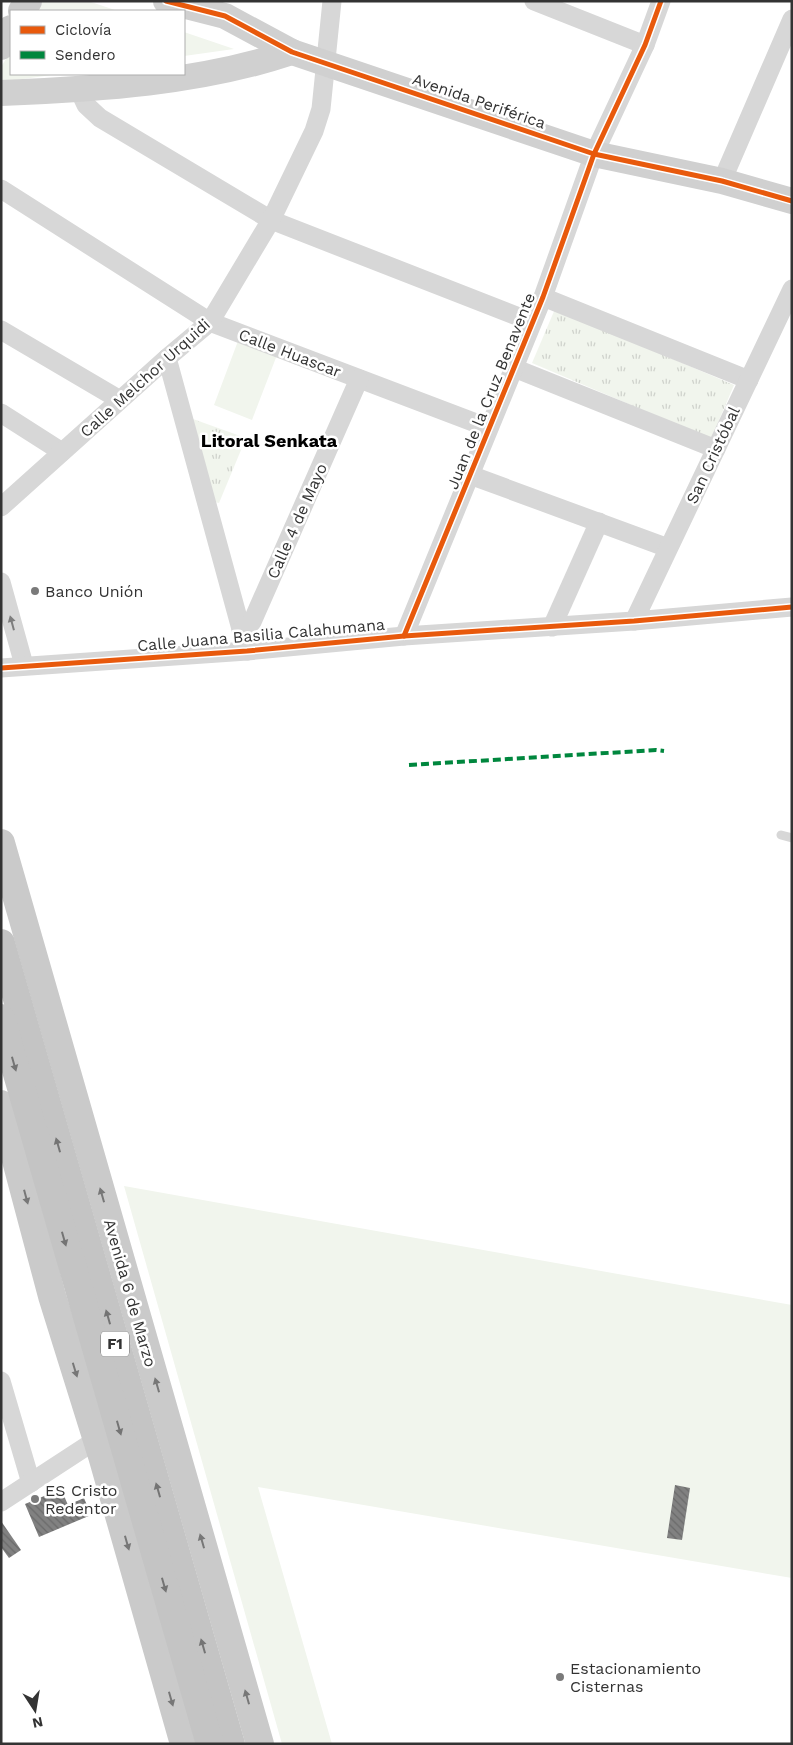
<svg xmlns="http://www.w3.org/2000/svg" width="793" height="1745" font-family="'Work Sans',sans-serif">
<style>
.green{fill:#f1f5ed}
.park{fill:url(#park-tufts)}
.building{fill:url(#building-back-hatch)}
.lines{fill:none;stroke-linecap:round;stroke-linejoin:round}
.lane{stroke:#d7d7d7;stroke-width:9}
.street{stroke:#d7d7d7;stroke-width:19}
.secondary{stroke:#d0d0d0;stroke-width:26}
.primary{stroke:#cacaca;stroke-width:28}
.highway{stroke:#c4c4c4;stroke-width:28}
.quiet{stroke:#00873e;stroke-width:4;stroke-dasharray:8 4;stroke-linecap:butt}
.cycleway-casing{stroke:#fff;stroke-width:8}
.cycleway{stroke:#e8590c;stroke-width:5}
.oneway{fill:#7d7d7d}
.oneway2{fill:#747474}
.oneway3{fill:#777}
.poi-dot{fill:#7a7a7a;stroke:#fff;stroke-width:2}
.labels{text-anchor:middle;dominant-baseline:central;stroke-width:5;stroke-linejoin:round;paint-order:stroke}
.shield{fill:#fff;stroke:#707070;stroke-width:1}
.shield-label{font-size:15px;font-weight:bold;fill:#333}
.street-label{font-size:16px;fill:#333;stroke:#fff}
.poi-label{font-size:16px;fill:#333;stroke:#fff;text-anchor:start}
.neighbourhood-label{font-size:18px;font-weight:bold;fill:#000;stroke:#fff}
</style>
<defs>
<pattern id="park-tufts" width="24" height="20" patternUnits="userSpaceOnUse" patternTransform="scale(1.25)"><rect width="24" height="20" fill="#f1f5ed"/><path d="M3 7l-1-3M5 7V3M7 7l1-3M15 17l-1-3M17 17v-4M19 17l1-3" fill="none" stroke="#cfd2cc"/></pattern>
<pattern id="building-back-hatch" width="6" height="6" patternUnits="userSpaceOnUse" patternTransform="scale(1.25)"><rect width="6" height="6" fill="#818181"/><path d="M-1 5l2 2M0 0l6 6M5-1l2 2" fill="none" stroke="#6a6a6a"/></pattern>
</defs>
<rect width="100%" height="100%" fill="#fff"/>
<g class="green">
<path d="M41 1H88L118 11H35Z"/>
<path d="M184 32 234 49 184 56Z"/>
<path d="M11 51V74H59L1 82V67Z"/>
<path d="M238 341 277 355 252 420 214 405Z"/>
<path d="M124 1186 792 1305V1578L258 1487 332 1744H282Z"/>
</g>
<g class="park">
<path d="M555 309 734 385 711 439 532 363Z"/>
<path d="M193 419 246 438 219 503 206 500Z"/>
</g>
<g class="building">
<path d="M675 1485 690 1488 682 1540 667 1538Z"/>
<path d="M61 1489 68 1505 84 1498 91 1515 39 1537 25 1504Z"/>
<path d="M1 1521 21 1550 9 1558 1 1547Z"/>
</g>
<g class="lines">
<path class="lane" d="M781 835 792 838"/>
<g class="street">
<path d="M534 1 645 45"/>
<path d="M79 90 86 105 100 118 271 220 532 322"/>
<path d="M722 181 792 19"/>
<path d="M1 189 210 322 489 428"/>
<path d="M543 297 749 380"/>
<path d="M1 330 120 400"/>
<path d="M167 358 247 651"/>
<path d="M514 368 716 449"/>
<path d="M1 413 62 452"/>
<path d="M470 475 668 548"/>
<path d="M1 507 167 358 210 322 271 220 314 131 321 109 332 1"/>
<path d="M1 582 24 665"/>
<path d="M634 621 792 289"/>
<path d="M552 627 599 522"/>
<path d="M241 630 252 622 359 379"/>
<path d="M404 636 543 297 594 154 645 45 661 1"/>
<path d="M1 668 247 651 404 636 634 621 792 607"/>
<path d="M1 1381 31 1483"/>
<path d="M1 1502 96 1440"/>
</g>
<g class="secondary">
<path d="M166 1 225 16 292 52 594 154 722 181 792 201"/>
<path d="M1 93C99 89 199 83 292 52"/>
</g>
<g class="primary">
<path d="M22 11 28 1"/>
<path d="M1 46 11 29"/>
<path d="M1 843 260 1744"/>
<path d="M1 1104 52 1296 102 1456 184 1744"/>
</g>
<g class="highway">
<path d="M1 943 231 1744"/>
<path d="M1 1018 210 1744"/>
</g>
<path class="quiet" d="M409 765 656 750 664 751"/>
<g class="cycleway-casing">
<g id="cycleway">
<path d="M166 1 225 16 292 52 594 154 722 181 792 201"/>
<path d="M404 636 543 297 594 154 645 45 661 1"/>
<path d="M1 668 247 651 404 636 634 621 792 607"/>
</g>
</g>
<use href="#cycleway" class="cycleway"/>
</g>
<defs><path id="oneway-solid" d="M-6-.8H1V-3.2L6.5 0L1 3.2V.8H-6Z" transform="scale(1.25)"/></defs>
<use class="oneway" href="#oneway-solid" transform="translate(12 623) rotate(-105)"/>
<g class="oneway2">
<use href="#oneway-solid" transform="translate(14 1064) rotate(74)"/>
<use href="#oneway-solid" transform="translate(58 1145) rotate(-106)"/>
<use href="#oneway-solid" transform="translate(64 1239) rotate(74)"/>
<use href="#oneway-solid" transform="translate(108 1317) rotate(-106)"/>
<use href="#oneway-solid" transform="translate(119 1428) rotate(74)"/>
<use href="#oneway-solid" transform="translate(158 1490) rotate(-106)"/>
<use href="#oneway-solid" transform="translate(164 1585) rotate(74)"/>
<use href="#oneway-solid" transform="translate(203 1646) rotate(-106)"/>
</g>
<g class="oneway3">
<use href="#oneway-solid" transform="translate(102 1195) rotate(-106)"/>
<use href="#oneway-solid" transform="translate(26 1197) rotate(75)"/>
<use href="#oneway-solid" transform="translate(75 1370) rotate(73)"/>
<use href="#oneway-solid" transform="translate(157 1385) rotate(-106)"/>
<use href="#oneway-solid" transform="translate(202 1541) rotate(-106)"/>
<use href="#oneway-solid" transform="translate(127 1543) rotate(74)"/>
<use href="#oneway-solid" transform="translate(247 1697) rotate(-106)"/>
<use href="#oneway-solid" transform="translate(171 1699) rotate(74)"/>
</g>
<g class="poi-dot">
<circle cx="35" cy="591" r="5"/>
<circle cx="35" cy="1499" r="5"/>
<circle cx="560" cy="1677" r="5"/>
</g>
<g class="labels">
<rect class="shield" x="101" y="1331.5" width="28" height="25" rx="4"/>
<g class="shield-label">
<text x="115" y="1344">F1</text>
</g>
<g class="street-label">
<text transform="translate(479 101) rotate(19)">Avenida Periférica</text>
<text transform="translate(290 353) rotate(21)">Calle Huascar</text>
<text transform="translate(145 378) rotate(-42)">Calle Melchor Urquidi</text>
<text transform="translate(491 391) rotate(-68)">Juan de la Cruz Benavente</text>
<text transform="translate(713 455) rotate(-65)">San Cristóbal</text>
<text transform="translate(297 521) rotate(-66)">Calle 4 de Mayo</text>
<text transform="translate(261 635) rotate(-5)">Calle Juana Basilia Calahumana</text>
<text transform="translate(130 1293) rotate(74)">Avenida 6 de Marzo</text>
</g>
<g class="poi-label">
<text x="45" y="591">Banco Unión</text>
<text x="45" y="1490">ES Cristo<tspan x="45" dy="18">Redentor</tspan></text>
<text x="570" y="1668">Estacionamiento<tspan x="570" dy="18">Cisternas</tspan></text>
</g>
<g class="neighbourhood-label">
<text x="269" y="440">Litoral Senkata</text>
</g>
</g>
<rect width="793" height="1745" fill="none" stroke="#333333" stroke-width="5"/>
<rect x="10" y="10" width="175" height="65" fill="#ffffff" stroke="#adadad"/>
<rect x="20" y="26" width="25" height="8" fill="#e8590c" stroke="#adadad"/>
<text x="55" y="35" font-size="15" fill="#333333">Ciclovía</text>
<rect x="20" y="51" width="25" height="8" fill="#00873e" stroke="#adadad"/>
<text x="55" y="60" font-size="15" fill="#333333">Sendero</text>
<g transform="translate(35 1710) rotate(168)" stroke="#ffffff" stroke-width="4" paint-order="stroke">
<path d="M0-4L9 19L0 12L-9 19Z" fill="#333333"/>
<text y="-8" font-size="14" font-weight="bold" text-anchor="middle" fill="#333333">N</text>
</g>
</svg>
